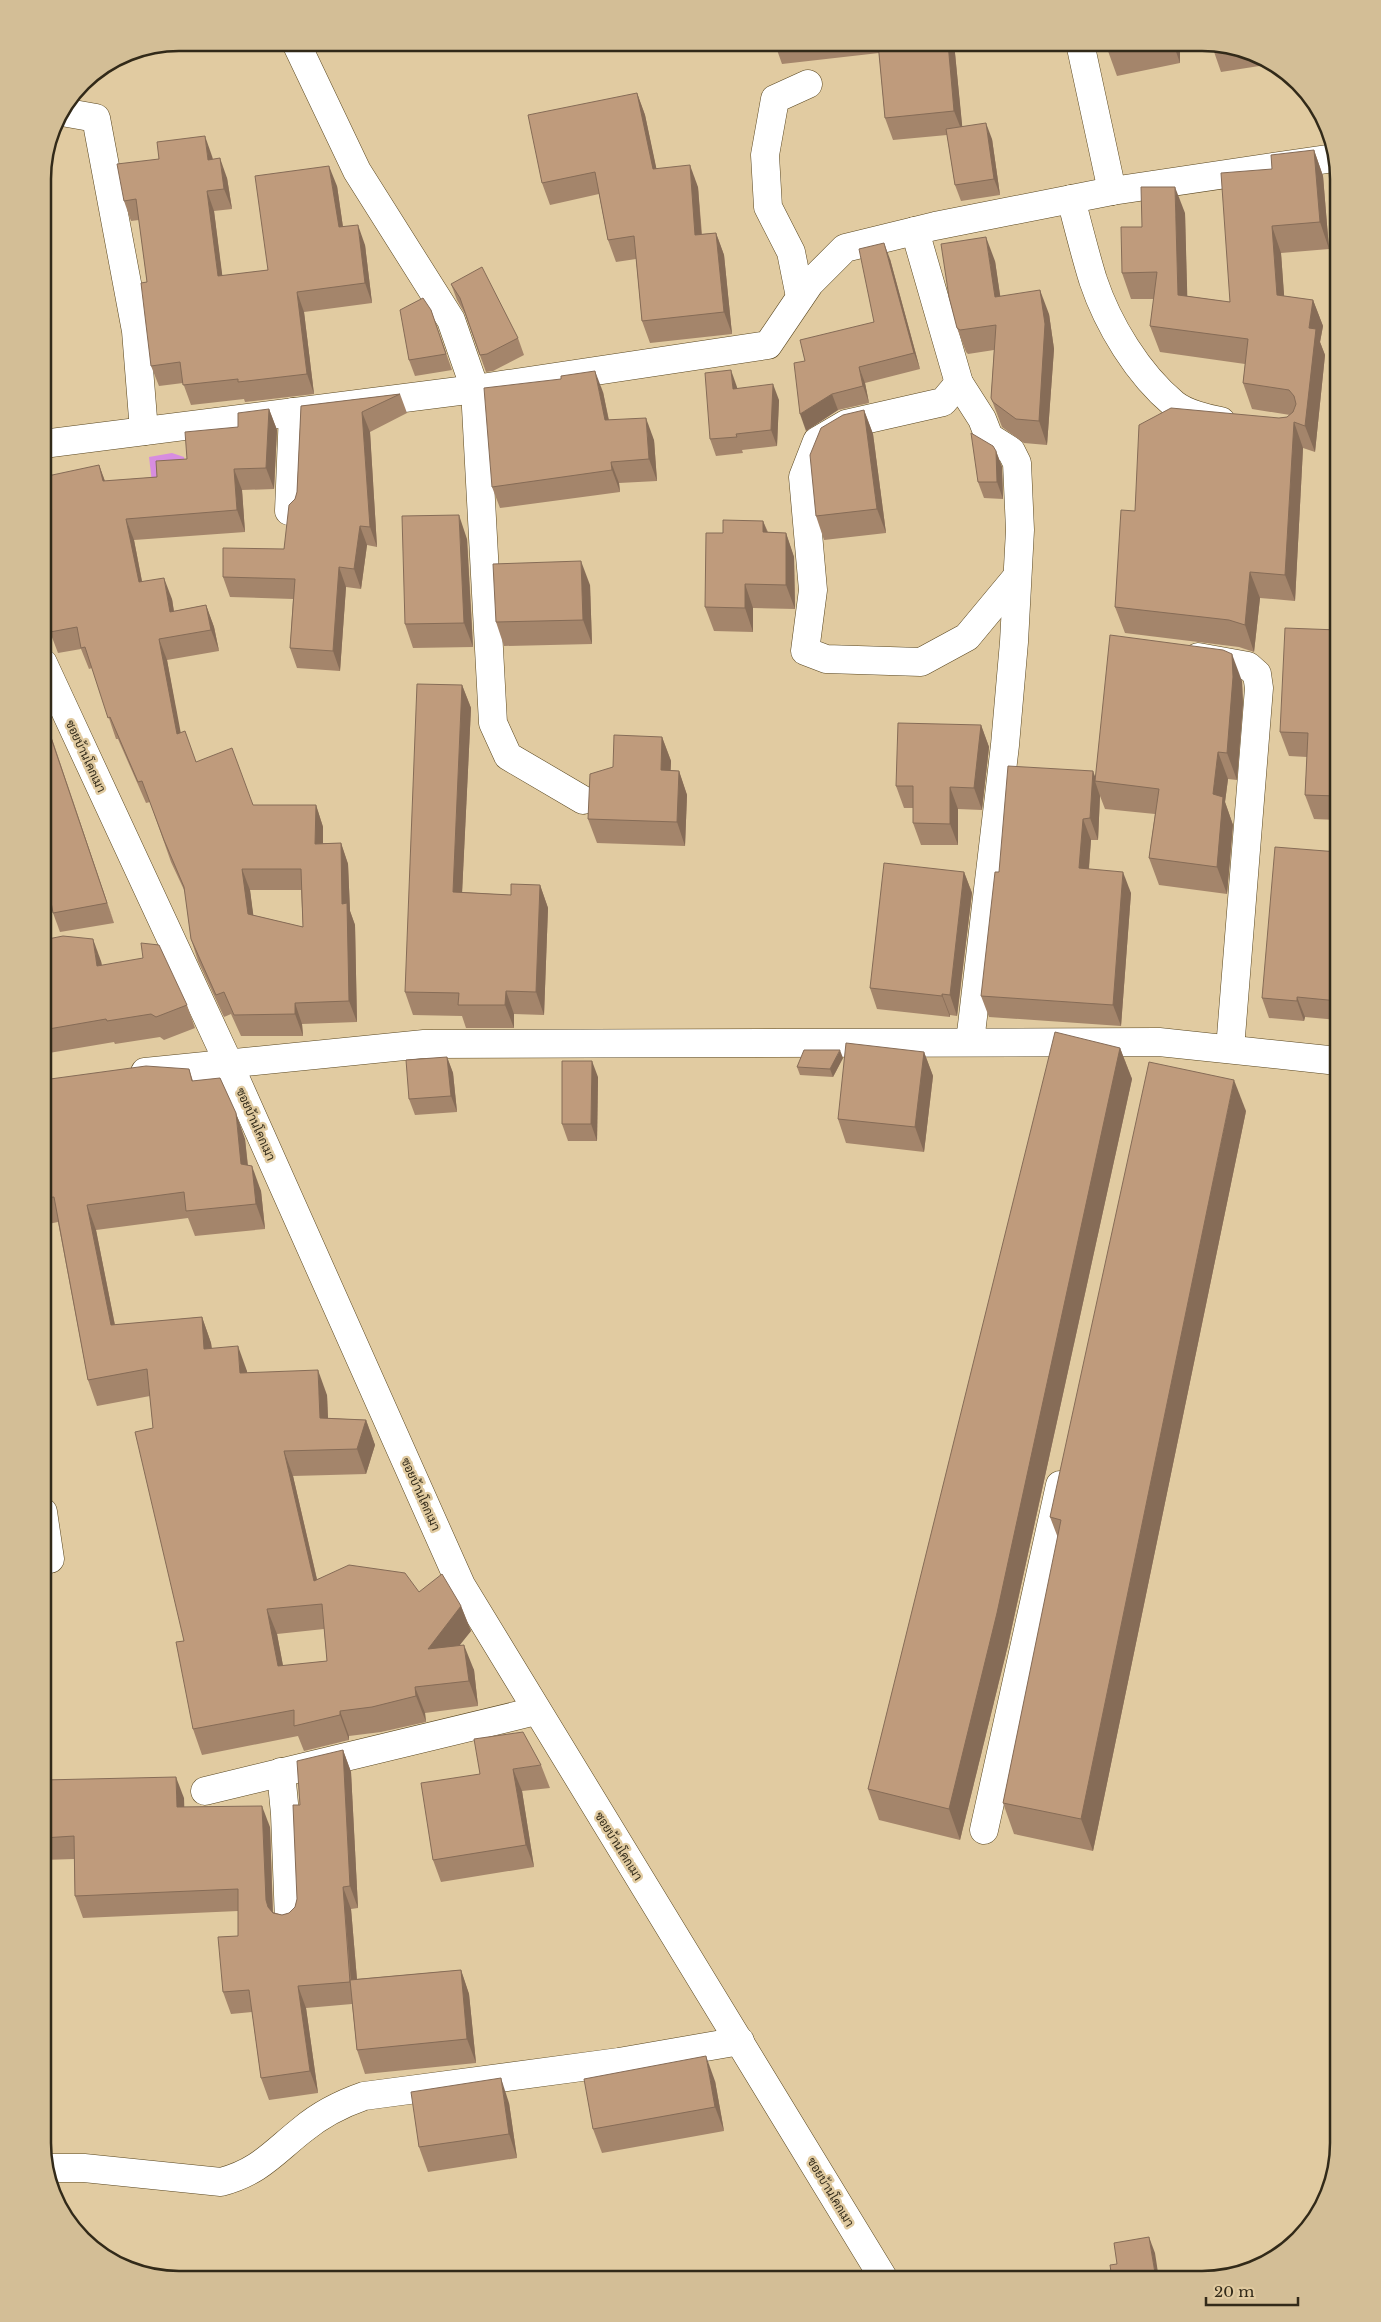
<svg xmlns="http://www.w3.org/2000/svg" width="1381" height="2322" font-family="'Libre Baskerville',Sarabun,serif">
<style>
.water{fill:#d78de0}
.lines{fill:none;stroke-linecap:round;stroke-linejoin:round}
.minor-casing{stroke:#59461f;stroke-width:29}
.minor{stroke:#fff;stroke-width:28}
.wall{fill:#a4856b;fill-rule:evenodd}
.shaded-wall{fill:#866c57}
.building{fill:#bf9b7c;stroke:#866c57;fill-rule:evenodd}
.labels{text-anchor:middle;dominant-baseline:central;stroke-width:5;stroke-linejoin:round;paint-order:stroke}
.street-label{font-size:12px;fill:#322a19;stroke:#e1cba1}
.rim{fill:none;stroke:#322a19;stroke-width:2.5}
</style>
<rect width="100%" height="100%" fill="#e1cba1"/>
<path class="water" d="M172 453 184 457 187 472 152 482 149 457Z"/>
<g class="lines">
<g class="minor-casing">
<g id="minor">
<path d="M296 43 357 171 451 320 475 389 493 723 508 756 583 800"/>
<path d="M1080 43 1112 191"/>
<path d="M62 112 96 118 136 331 144 431"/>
<path d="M1071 199C1078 226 1085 254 1093 280 1108 325 1138 374 1174 404 1185 413 1207 419 1221 421"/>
<path d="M915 231 959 383 982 419 989 437 1011 451 1017 463 1020 530 1014 642 1005 745 970 1042"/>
<path d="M800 297 791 252 768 207 765 155 775 99 808 84"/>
<path d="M959 383 943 402 846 424 817 441 803 477 813 590 805 651 826 659 921 662 967 637 1016 578"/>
<path d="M43 444 475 389 768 345 810 283 845 248 935 226 1112 191 1334 158"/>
<path d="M289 511 293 412"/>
<path d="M1198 657 1248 666 1257 674 1259 688 1230 1049"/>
<path d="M43 663 229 1064 461 1585 884 2279"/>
<path d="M145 1072 424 1044 1159 1042 1338 1061"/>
<path d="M43 1512 50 1559"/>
<path d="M281 1772 285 1814 289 1921"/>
<path d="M205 1791 536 1711"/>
<path d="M984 1830 1060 1485"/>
<path d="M48 2168H84L221 2182C259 2172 273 2153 302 2130 321 2114 341 2104 364 2096L619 2062 740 2041"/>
</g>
</g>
<use href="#minor" class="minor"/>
</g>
<g class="wall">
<path d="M776 43H954L962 126 992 139 1000 195 961 201 955 185 947 135 893 140 885 118 879 53 782 64 776 47Z"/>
<path d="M1106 43H1211L1272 64 1221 72 1212 46 1180 48V63L1117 76 1108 51Z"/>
<path d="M637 93 645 115 656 168 698 187 702 234 716 233 724 255 732 334 650 343 642 321 636 259 616 262 608 240 599 194 550 205 542 183Z"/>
<path d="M1314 150 1323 176 1329 249 1281 253 1284 296 1313 300 1323 326 1320 342 1325 355 1315 452 1303 448 1295 601 1260 598 1254 652 1239 647 1125 633 1115 607 1135 511 1279 418 1287 417 1290 415 1252 409 1243 383 1245 364 1160 352 1150 326 1154 299H1131L1122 273 1142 227 1185 213 1187 296 1230 302 1272 169Z"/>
<path d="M212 156 213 159 227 178 232 209 214 211 222 276 268 270 337 186 343 227 365 245 372 303 304 312 314 394 245 402 244 399 191 405 183 383 159 386 151 366 147 282 139 220 131 221 124 201Z"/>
<path d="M890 259 920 369 865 383 869 403 838 410 806 431 805 361 874 322Z"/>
<path d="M995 261 1000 296 1049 314 1054 349 1047 445 1024 443 1002 427 991 398 994 350 968 354 966 352 957 328Z"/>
<path d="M451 284 518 338 524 355 493 371 486 372 465 314 457 300Z"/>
<path d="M431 310 452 370 415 376 409 360Z"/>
<path d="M737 387V388L779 400 777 446 742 450 743 453 716 456 710 439Z"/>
<path d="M603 392 609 420 654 440 657 481 619 483 620 492 500 508 492 487Z"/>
<path d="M400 394 407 413 370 432 377 547 367 545 361 589 346 587 340 671 297 668 290 648 293 599 230 597 223 577 284 549 297 492 301 406Z"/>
<path d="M269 409 277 430 274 489 242 490 245 532 134 540 142 581 172 599 174 611 206 605 214 627 219 651 167 660 180 733 196 762 253 805H316L323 827V843H341L348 864 350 911 355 925 357 1022 302 1024 303 1036H241L231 1014 224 1017 198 961 191 939 185 892 171 862 150 802 146 803 118 739H116L92 668 89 669 81 649 58 653 50 632 99 465 105 481 157 477ZM250 890H301L303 927 253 915Z"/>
<path d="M864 410 873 434 886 533 824 540 816 516Z"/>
<path d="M996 451 1002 467 1003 499 984 498 978 482Z"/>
<path d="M763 521 768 532 786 533 794 557 795 609 753 608V632L714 631 705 607 723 533Z"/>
<path d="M467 539 473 647 413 648 405 624Z"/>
<path d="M590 585 592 644 504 646 496 622Z"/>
<path d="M1338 630V820L1314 819 1305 795 1307 757 1289 756 1280 732Z"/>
<path d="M1242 681 1243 704 1237 780 1228 779 1225 802 1233 825 1227 894 1159 885 1149 858 1155 814 1105 809 1100 796 1098 840H1091L1089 869 1131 893 1121 1026 989 1017 981 996 999 872 1093 771 1095 778Z"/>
<path d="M462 685 471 708 462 892 511 895 540 885 548 908 544 1015 514 1014V1028H466L462 1016 413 1015 405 992Z"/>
<path d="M43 712 114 923 60 932 53 913Z"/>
<path d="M981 725 989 747 982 810 958 809V845H921L913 823V808H904L896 786Z"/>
<path d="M662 737 671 761 670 770 679 771 687 795 685 846 597 843 588 819 613 767Z"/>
<path d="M1338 852V1020L1305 1017 1304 1021 1269 1018 1262 998Z"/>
<path d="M964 872 972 893 957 1016 950 1015V1017L877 1009 870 988Z"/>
<path d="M43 940 101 961 102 965 187 1005 195 1028 164 1040 160 1037 115 1044 114 1042 43 1054Z"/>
<path d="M1120 1048 1132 1079 1008 1645 960 1840 879 1820 868 1789Z"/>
<path d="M924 1052 933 1076 924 1152 846 1143 838 1119Z"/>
<path d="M447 1057 453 1073 457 1112 415 1115 409 1099Z"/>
<path d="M843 1058 833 1077 800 1075 797 1067Z"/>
<path d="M189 1069 193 1081 245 1139 248 1165 261 1191 265 1229 195 1236 188 1218 96 1230 115 1325 202 1317 211 1343 212 1348 247 1371V1373L327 1395 328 1418 366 1420 375 1445 366 1474 293 1476 317 1579 419 1592 461 1606 471 1631 459 1645 474 1670 478 1706 425 1713 426 1722 381 1732 349 1736V1740L304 1751 298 1736 202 1755 193 1729 184 1641 153 1428 150 1396 97 1406 88 1380 58 1222 43 1225V1080ZM324 1629 327 1661 283 1666 277 1634Z"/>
<path d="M598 1077 597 1141H568L562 1124Z"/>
<path d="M1246 1111 1093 1851 1014 1834 1003 1803 1058 1538 1050 1517Z"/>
<path d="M343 1750 351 1772 358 1908 351 1909 357 1979 461 1970 469 1994 476 2063 365 2074 357 2050 352 2004 306 2008 318 2093 269 2100 261 2078 252 2012 231 2014 223 1992 238 1936V1911L83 1918 75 1896 74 1859 43 1860V1780L184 1798V1807L270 1827 273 1912 282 1915 289 1913 295 1907 297 1899 300 1805Z"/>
<path d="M541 1765 550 1788 522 1791 534 1867 441 1882 433 1860 480 1774Z"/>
<path d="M715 2081 724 2131 602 2153 593 2129Z"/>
<path d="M509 2103 517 2158 428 2172 419 2147Z"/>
</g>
<g class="shaded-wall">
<path d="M948 43H954L963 134 954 111Z"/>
<path d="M1173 43H1178L1180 48V63Z"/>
<path d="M637 93 645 115 661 190 653 169Z"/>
<path d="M986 123 992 139 1000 195 994 179Z"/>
<path d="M205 136 212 156 215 180 208 160Z"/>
<path d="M1314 150 1323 176 1329 249 1320 222Z"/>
<path d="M220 158 227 178 232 209 224 189Z"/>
<path d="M690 165 698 187 703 257 695 235Z"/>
<path d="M329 166 337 186 346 248 339 227Z"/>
<path d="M1175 187 1185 213 1188 321 1178 295Z"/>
<path d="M207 191 214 211 225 296 218 276Z"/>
<path d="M358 225 365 245 372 303 365 283Z"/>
<path d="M1272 226 1281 253 1286 321 1277 295Z"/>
<path d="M716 233 724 255 732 334 724 312Z"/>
<path d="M986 237 995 261 1004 321 995 297Z"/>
<path d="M884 243 890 259 920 369 914 353Z"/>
<path d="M1040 290 1049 314 1054 349 1047 445 1039 421Z"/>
<path d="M297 292 304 312 314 394 307 374Z"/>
<path d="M1313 300 1323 326 1320 342 1325 355 1315 452 1305 426 1309 328Z"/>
<path d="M859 367 865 383 869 403 863 386Z"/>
<path d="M731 370 737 387 739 405 733 389Z"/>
<path d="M595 371 603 392 613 442 605 420Z"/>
<path d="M773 384 779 400 777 446 771 430Z"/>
<path d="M832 394 838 410 806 431 800 414Z"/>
<path d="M269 409 277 430 274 489 266 468Z"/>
<path d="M864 410 873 434 886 533 877 509Z"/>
<path d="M362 412 370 432 377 547 370 527Z"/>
<path d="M646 418 654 440 657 481 649 459Z"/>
<path d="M1294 422 1303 448 1295 601 1285 575Z"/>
<path d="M996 451 1002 467 1003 499 997 482Z"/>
<path d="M611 462 619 483 620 492 612 470Z"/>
<path d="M99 465 107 487 103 481Z"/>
<path d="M234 469 242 490 245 532 237 510Z"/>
<path d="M459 515 467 539 473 647 464 623Z"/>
<path d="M126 519 134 540 146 603 139 582Z"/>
<path d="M763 521 772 545 763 532Z"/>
<path d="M360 526 367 545 361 589 354 569Z"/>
<path d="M786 533 794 557 795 609 786 585Z"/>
<path d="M581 561 590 585 592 644 583 620Z"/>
<path d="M339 567 346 587 340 671 333 651Z"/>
<path d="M1250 572 1260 598 1254 652 1245 625Z"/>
<path d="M164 578 172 599 177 633 170 612Z"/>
<path d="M745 584 753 608V632L745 608Z"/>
<path d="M206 605 214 627 219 651 211 630Z"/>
<path d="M159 639 167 660 185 755 177 734Z"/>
<path d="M1232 654 1242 681 1243 704 1237 780 1227 753Z"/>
<path d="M462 685 471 708 461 915 453 892Z"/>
<path d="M43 712 114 923 107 903Z"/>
<path d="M981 725 989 747 982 810 974 788Z"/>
<path d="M662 737 671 761 670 794 661 770Z"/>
<path d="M1218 752 1228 779 1225 802 1233 825 1227 894 1217 867 1213 794Z"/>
<path d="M679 771 687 795 685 846 677 822Z"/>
<path d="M1093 771 1097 782 1095 781 1100 796 1098 840 1090 818Z"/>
<path d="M950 787 958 809V845L950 824Z"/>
<path d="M316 805 323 827V865L315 844Z"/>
<path d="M1083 819 1091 840 1087 890 1079 868Z"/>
<path d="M341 843 348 864 350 911 355 925 357 1022 349 1001 342 904Z"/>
<path d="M242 869 250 890 256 935 248 914Z"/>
<path d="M964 872 972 893 957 1016 950 995Z"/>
<path d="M1123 872 1131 893 1121 1026 1113 1005Z"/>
<path d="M540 885 548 908 544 1015 536 992Z"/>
<path d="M93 939 101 961 105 988 97 966Z"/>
<path d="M506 991 514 1014V1028L505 1005Z"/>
<path d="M942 994 950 1015V1017L942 996Z"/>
<path d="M1297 997 1305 1017 1304 1021 1297 1001Z"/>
<path d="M295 1003 302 1024 303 1036 295 1014Z"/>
<path d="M1120 1048 1132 1079 1008 1645 960 1840 949 1809Z"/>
<path d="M840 1050 843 1058 833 1077 830 1069Z"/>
<path d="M924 1052 933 1076 924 1152 915 1127Z"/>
<path d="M447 1057 453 1073 457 1112 451 1096Z"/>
<path d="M592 1061 598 1077 597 1141 591 1124Z"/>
<path d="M1234 1080 1246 1111 1093 1851 1081 1819Z"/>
<path d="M236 1113 245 1139 250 1189 241 1164Z"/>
<path d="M252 1166 261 1191 265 1229 256 1204Z"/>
<path d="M87 1205 96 1230 120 1351 111 1325Z"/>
<path d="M202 1317 211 1343 214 1374 204 1349Z"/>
<path d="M238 1346 247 1371 249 1398 240 1373Z"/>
<path d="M318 1370 327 1395 329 1443 320 1418Z"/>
<path d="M366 1420 375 1445 366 1474 357 1449Z"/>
<path d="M284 1451 293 1476 323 1606 314 1581Z"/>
<path d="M461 1606 471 1631 437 1674 428 1649Z"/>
<path d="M267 1609 277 1634 288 1692 278 1666Z"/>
<path d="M464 1645 474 1670 478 1706 469 1681Z"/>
<path d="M415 1687 425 1713 426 1722 416 1696Z"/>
<path d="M340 1711 349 1736V1740L340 1715Z"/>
<path d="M343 1750 351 1772 358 1908 350 1886Z"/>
<path d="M513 1769 522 1791 534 1867 526 1845Z"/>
<path d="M176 1777 184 1798 185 1829 177 1807Z"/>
<path d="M262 1806 270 1827 273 1922 266 1900Z"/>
<path d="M343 1887 351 1909 359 2004 351 1982Z"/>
<path d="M461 1970 469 1994 476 2063 467 2039Z"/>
<path d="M298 1986 306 2008 318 2093 310 2071Z"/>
<path d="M706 2056 715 2081 724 2131 715 2107Z"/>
<path d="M501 2078 509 2103 517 2158 509 2134Z"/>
<path d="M1149 2237 1155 2253 1159 2279H1156Z"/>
</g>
<g class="building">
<path d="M776 43H820L776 47Z"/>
<path d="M878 43H948L954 111 885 118Z"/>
<path d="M1106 43H1146L1108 51Z"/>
<path d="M1212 43 1218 45 1212 46Z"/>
<path d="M637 93 653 169 690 165 695 235 716 233 724 312 642 321 634 236 608 240 595 172 542 183 528 115Z"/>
<path d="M986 123 994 179 955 185 946 129Z"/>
<path d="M205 136 208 160 220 158 224 189 207 191 218 276 268 270 255 176 329 166 339 227 358 225 365 283 297 292 307 374 238 382V379L183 385 180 362 151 366 141 283 147 282 136 199 124 201 117 164 159 159 157 142Z"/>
<path d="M1314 150 1320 222 1272 226 1277 295 1313 300 1309 328 1316 329 1305 426 1294 422 1285 575 1250 572 1245 625 1229 620 1115 607 1121 510 1135 511 1139 425 1171 408 1279 418 1287 417 1293 412 1296 404 1294 396 1289 390 1243 383 1248 339 1150 326 1157 272 1122 273 1121 227H1142L1141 187H1175L1178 295 1230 302 1221 173 1272 169 1271 155Z"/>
<path d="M986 237 995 297 1040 290 1045 324 1039 421 1016 419 993 402 991 398 996 325 960 330 957 328 949 297 941 244Z"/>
<path d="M884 243 914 353 859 367 863 386 832 394 800 414 794 363 805 361 800 340 874 322 859 249Z"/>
<path d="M482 267 518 338 487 354 480 355 460 298 451 284Z"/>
<path d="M423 298 431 310 446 354 409 360 400 310Z"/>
<path d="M731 370 733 389 773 384 771 430 736 434 737 437 710 439 705 373Z"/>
<path d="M595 371 605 420 646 418 649 459 611 462 612 470 492 487 484 388 561 379V376Z"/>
<path d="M400 394 362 412 370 527 360 526 354 569 339 567 333 651 290 648 295 579 223 577V548L284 549 289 505 295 499 297 492 301 406Z"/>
<path d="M269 409 266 468 234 469 237 510 126 519 139 582 164 578 170 612 206 605 211 630 159 639 177 734 185 731 196 762 232 748 253 805H316L315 844 341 843 342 904 347 903 349 1001 295 1003V1014L234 1015 224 992 216 995 191 939 184 887 164 840 142 781 138 782 110 717 108 718 85 647 81 648 77 627 50 632 43 590V477L99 465 103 481 157 477 156 461 187 459 185 432 238 427V413ZM242 869H301L303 927 248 914Z"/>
<path d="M864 410 877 509 816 516 810 455 821 428 843 415Z"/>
<path d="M971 433 993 446 996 451 997 482H978Z"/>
<path d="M459 515 464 623 405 624 402 516Z"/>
<path d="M723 520 763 521V532L786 533V585L745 584V608L705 607 706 533H723Z"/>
<path d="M581 561 583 620 496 622 493 564Z"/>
<path d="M1285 628 1338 630V796L1305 795 1308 733 1280 732Z"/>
<path d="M1110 635 1223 650 1232 654 1233 677 1227 753 1218 752 1213 794 1223 797 1217 867 1149 858 1159 789 1095 781Z"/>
<path d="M417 684 462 685 453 892 511 895V884L540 885 536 992 506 991 505 1005H458L459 993 405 992Z"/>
<path d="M43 714 107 903 53 913 43 857Z"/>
<path d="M898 723 981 725 974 788 950 787V824L913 823V786H896Z"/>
<path d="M614 735 662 737 661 770 679 771 677 822 588 819 590 774 613 767Z"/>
<path d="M1008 766 1093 771 1090 818 1083 819 1079 868 1123 872 1113 1005 981 996 995 872H999Z"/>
<path d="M1275 847 1338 852V1001L1297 997V1001L1262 998Z"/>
<path d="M884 863 964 872 950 995 942 994V996L870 988Z"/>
<path d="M63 936 93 939 97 966 143 958 141 943 159 945 187 1005 156 1017 151 1014 107 1021 106 1019 43 1030V940Z"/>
<path d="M1055 1032 1120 1048 997 1613 949 1809 868 1789Z"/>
<path d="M846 1043 924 1052 915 1127 838 1119Z"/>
<path d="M804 1050H840L830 1069 797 1067Z"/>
<path d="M447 1057 451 1096 409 1099 406 1060Z"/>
<path d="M562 1061H592L591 1124H562Z"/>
<path d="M1149 1062 1234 1080 1081 1819 1003 1803 1061 1520 1050 1517Z"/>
<path d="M146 1066 189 1069 192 1081 220 1078 236 1113 241 1164 252 1166 256 1204 186 1211 184 1192 87 1205 111 1325 202 1317 204 1349 238 1346 240 1373 318 1370 320 1418 366 1420 357 1449 284 1451 314 1581 349 1565 405 1573 419 1592 442 1574 461 1606 428 1649 464 1645 469 1681 415 1687 416 1696 372 1707 340 1711V1715L294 1726V1710L193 1729 176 1642 184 1641 135 1432 153 1428 147 1369 88 1380 54 1197 43 1198V1080ZM322 1604 327 1661 278 1666 267 1609Z"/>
<path d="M523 1732 541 1765 513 1769 526 1845 433 1860 421 1783 480 1774 474 1739Z"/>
<path d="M343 1750 350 1886 343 1887 350 1982 298 1986 310 2071 261 2078 249 1990 223 1992 218 1937 238 1936V1889L75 1896 74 1836 43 1838V1780L176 1777 177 1807 262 1806 266 1900 268 1907 273 1913 282 1915 289 1913 295 1907 297 1899 293 1805H300L297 1761Z"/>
<path d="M461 1970 467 2039 357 2050 350 1980Z"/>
<path d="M706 2056 715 2107 593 2129 584 2079Z"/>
<path d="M501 2078 509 2134 419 2147 411 2092Z"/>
<path d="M1149 2237 1156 2279H1112L1110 2265 1117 2264 1114 2243Z"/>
</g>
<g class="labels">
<g class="street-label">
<text transform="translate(86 756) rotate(65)">ซอยบ้านโคกเมา</text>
<text transform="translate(256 1124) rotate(66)">ซอยบ้านโคกเมา</text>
<text transform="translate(421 1494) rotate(66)">ซอยบ้านโคกเมา</text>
<text transform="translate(619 1846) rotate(58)">ซอยบ้านโคกเมา</text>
<text transform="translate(831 2192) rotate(59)">ซอยบ้านโคกเมา</text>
</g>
</g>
<path d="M0 0H1381V2322H0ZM179 51H1202A128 128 0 0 1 1330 179V2143A128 128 0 0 1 1202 2271H179A128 128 0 0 1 51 2143V179A128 128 0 0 1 179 51Z" fill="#d3be96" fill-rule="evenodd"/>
<path class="rim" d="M179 51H1202A128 128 0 0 1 1330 179V2143A128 128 0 0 1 1202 2271H179A128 128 0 0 1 51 2143V179A128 128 0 0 1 179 51Z"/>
<path d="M1206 2297v8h92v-8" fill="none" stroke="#322a19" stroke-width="2.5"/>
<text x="1214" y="2297" font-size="15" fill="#322a19" stroke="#e1cba1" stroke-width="4" paint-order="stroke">20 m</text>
</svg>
